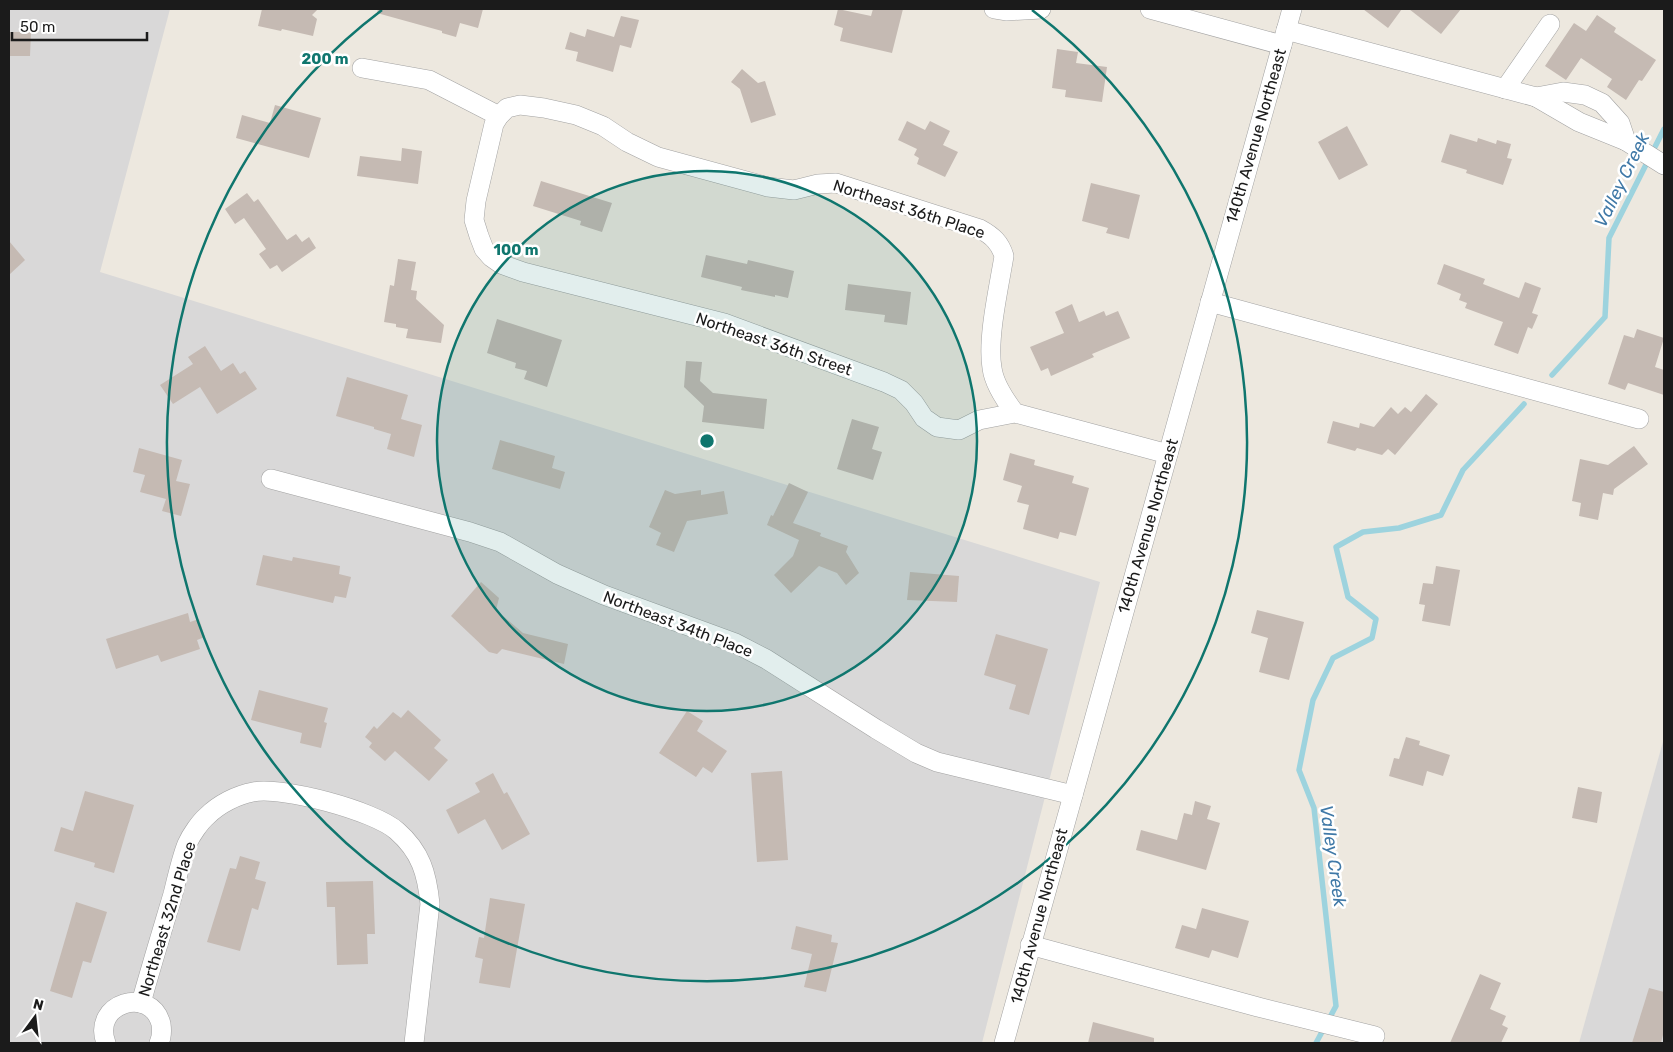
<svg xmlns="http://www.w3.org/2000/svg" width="1673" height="1052" font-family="Rubik,sans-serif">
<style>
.residential{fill:#d9d8d8}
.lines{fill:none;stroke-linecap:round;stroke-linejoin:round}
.stream{stroke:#9dd3de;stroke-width:5.5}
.building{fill:#c5bab3}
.minor-casing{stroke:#a2a2a2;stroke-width:20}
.minor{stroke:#fff;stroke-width:19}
.ring{fill:none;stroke:#0f766e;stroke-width:2.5}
.labels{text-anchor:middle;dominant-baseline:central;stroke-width:5;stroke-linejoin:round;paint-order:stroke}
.street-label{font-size:16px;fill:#1b1b1b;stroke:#fff}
.water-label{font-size:18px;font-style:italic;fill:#4079a7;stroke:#fff}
.centre{fill:#0f766e;stroke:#fff;stroke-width:2.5}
.ring-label{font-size:15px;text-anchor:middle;font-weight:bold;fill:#0f766e;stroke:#fff;stroke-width:5;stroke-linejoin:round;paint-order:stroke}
</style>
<rect width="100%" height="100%" fill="#ede8df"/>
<g class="residential">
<path d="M9 9H170L100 272 1100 582 982 1043H9Z"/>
<path d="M1664 738V1043H1579Z"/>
</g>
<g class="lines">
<g class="stream">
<path d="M1552 375 1605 317 1609 238 1664 129"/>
<path d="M1316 1043 1336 1006 1314 808 1299 770 1313 700 1333 658 1372 638 1376 619 1348 597 1336 547 1363 532 1399 528 1441 515 1463 470 1524 404"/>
</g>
</g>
<g class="building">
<path d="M262 9H318L312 15 317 19 313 36 282 29 281 31 258 26Z"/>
<path d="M378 9H483L478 28 460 23 456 37 442 33V31L377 13Z"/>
<path d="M838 9 871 16 873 9H903L892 53 840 41 843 28 834 25Z"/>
<path d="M1363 9H1402L1388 28Z"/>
<path d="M1409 9H1461L1441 34Z"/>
<path d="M1597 15 1616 28 1614 32 1656 60 1642 81 1639 80 1626 100 1607 87 1612 79 1581 58 1566 80 1545 66 1574 23 1586 31Z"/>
<path d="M621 16 639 20 631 48 620 45 613 72 576 61 578 52 565 49 570 32 585 37 587 29 614 37Z"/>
<path d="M9 32H31L30 56H9Z"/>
<path d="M1057 49 1078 52 1076 63 1107 67 1102 102 1065 97 1066 90 1052 88Z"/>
<path d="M742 69 758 83 765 81 776 115 751 123 740 89 731 82Z"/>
<path d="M275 105 321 118 309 158 236 138 242 115 270 123Z"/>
<path d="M907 121 925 130 930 121 950 131 943 145 958 152 945 177 917 164 919 158 914 155 917 149 898 140Z"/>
<path d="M1347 126 1368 165 1339 180 1318 142Z"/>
<path d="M1450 134 1477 142 1478 138 1496 144 1497 140 1511 144 1507 158 1512 159 1503 185 1466 173 1467 170 1441 162Z"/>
<path d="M402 148 422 151 418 184 357 176 360 156 401 161Z"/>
<path d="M541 181 612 203 602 232 580 225 581 221 533 206Z"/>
<path d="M1091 183 1140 195 1129 239 1106 233 1108 228 1082 221Z"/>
<path d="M247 193 254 202 258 199 287 240 296 234 302 242 309 237 316 248 282 272 277 265 270 269 259 254 266 249 244 218 235 224 225 209Z"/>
<path d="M9 241 25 260 9 275Z"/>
<path d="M706 255 747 264 748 260 794 271 788 298 775 295V297L741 290 742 287 701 277Z"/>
<path d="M398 259 416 262 411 290 417 291 416 299 444 325 441 343 406 338 408 329 396 327V324L384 322 390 285 394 286Z"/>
<path d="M1444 264 1485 279 1483 284 1519 298 1525 282 1541 288 1532 313 1538 315 1532 329 1528 327 1518 354 1494 345 1503 322 1465 308 1467 303 1459 300 1461 294 1437 284Z"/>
<path d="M848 284 911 292 907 325 884 322 885 315 845 310Z"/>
<path d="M1072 304 1079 322 1104 311 1106 316 1118 311 1130 338 1092 354 1094 357 1051 376 1048 368 1041 371 1030 347 1064 333 1055 312Z"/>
<path d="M497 319 562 340 547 387 524 379 527 371 515 368 516 363 487 353Z"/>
<path d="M1637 329 1664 338 1655 367 1664 370V395L1628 383 1625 390 1608 384 1624 335 1634 338Z"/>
<path d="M205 346 221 371 233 363 240 374 245 371 257 389 217 414 200 387 173 404 160 385 193 364 188 357Z"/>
<path d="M686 361 702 362 700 381 713 393 767 399 764 429 702 422 704 406 684 387Z"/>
<path d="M347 377 408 395 401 419 422 425 414 457 387 449 391 434 374 429V427L336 416Z"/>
<path d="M1426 394 1438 404 1395 455 1388 449 1382 455 1357 448 1355 451 1327 443 1333 421 1359 428 1360 423 1374 427 1391 407 1398 414 1405 407 1411 412Z"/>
<path d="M852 419 879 427 872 449 882 452 873 480 837 469Z"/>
<path d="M500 440 555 456 552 468 565 472 560 489 492 469Z"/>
<path d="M1634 446 1648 464 1614 489 1613 495 1603 493 1598 520 1579 516 1581 503 1572 501 1580 459 1608 465Z"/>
<path d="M139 448 182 460 176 481 190 484 181 516 162 511 166 499 140 492 145 475 133 472Z"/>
<path d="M1010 453 1035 460 1034 465 1074 476 1072 483 1089 488 1076 536 1060 532 1058 539 1023 529 1029 505 1017 502 1022 486 1003 480Z"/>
<path d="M789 483 808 492 793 523 821 533 820 536 848 546 846 552 859 573 846 585 837 573 819 566 791 593 774 575 793 556 799 540 767 525 771 515 773 516Z"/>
<path d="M665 490 675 494 701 490V495L724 491 728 514 687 521 674 552 656 545 661 533 649 527Z"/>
<path d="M263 555 292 561 293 557 340 566 339 574 351 577 346 598 335 596 333 603 256 585Z"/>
<path d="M1436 566 1460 570 1450 626 1422 621 1425 605 1419 604 1423 583 1433 584Z"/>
<path d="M910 572 959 576 957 602 907 600Z"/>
<path d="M481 582 499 598 496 610 523 633 568 644 564 664 502 649 497 654 489 652 451 616Z"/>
<path d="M1257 610 1304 622 1289 680 1259 672 1268 638 1251 633Z"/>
<path d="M188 613 190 622 199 619 205 637 197 640 200 649 161 662 158 655 116 669 106 639Z"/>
<path d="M996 634 1048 649 1029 715 1009 709 1016 685 984 675Z"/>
<path d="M259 690 328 708 324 722 327 723 321 748 300 743 302 733 251 720Z"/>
<path d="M408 710 441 740 434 748 448 760 429 781 395 751 385 761 369 747 372 743 365 737 374 726 377 729 393 712 401 718Z"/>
<path d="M687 711 703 721 697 731 727 751 712 773 703 767 696 777 659 753Z"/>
<path d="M1406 737 1420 741 1419 745 1450 755 1443 776 1427 771 1423 786 1389 776 1394 758 1399 759Z"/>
<path d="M782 771 788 860 757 862 751 773Z"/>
<path d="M493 773 504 794 507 792 530 834 502 850 485 819 458 834 446 810 480 792 475 783Z"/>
<path d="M1578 787 1602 792 1597 823 1572 818Z"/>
<path d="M85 791 134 805 114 873 94 867 95 863 54 851 61 827 73 831Z"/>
<path d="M1195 801 1211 806 1207 819 1220 823 1206 870 1136 850 1141 830 1177 840 1184 813 1192 815Z"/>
<path d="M240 856 260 862 255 879 266 882 258 910 252 908 240 951 207 942 230 868 236 869Z"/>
<path d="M373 881 375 934H367L368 964 337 965 335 907H327L326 882Z"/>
<path d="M490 898 525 904 510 988 479 983 483 959 475 957 479 937 484 938Z"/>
<path d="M76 902 107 912 91 963 83 961 72 998 50 991Z"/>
<path d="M1202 908 1249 921 1238 958 1212 950 1209 958 1175 948 1182 925 1196 929Z"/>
<path d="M796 926 832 935 831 942 838 943 826 992 804 987 812 954 791 949Z"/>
<path d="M1480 974 1501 983 1490 1009 1506 1016 1502 1025 1508 1028 1501 1043H1450Z"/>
<path d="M1649 988 1664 992V1031L1661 1043H1632Z"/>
<path d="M1093 1022 1154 1038V1043H1088Z"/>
</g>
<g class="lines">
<g class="minor-casing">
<g id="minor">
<path d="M994 9 1006 11 1041 9"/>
<path d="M1150 9 1282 45"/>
<path d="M1286 30 1536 97 1563 92 1585 95 1602 103 1620 123 1626 141 1664 165"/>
<path d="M362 68 429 80 499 116"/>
<path d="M1505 89 1550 24"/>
<path d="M1536 97 1579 122 1626 141"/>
<path d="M1210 302 1639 419"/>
<path d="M1015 413C1005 400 994 384 992 368 987 338 999 287 1004 256 1000 243 993 236 980 229L836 183 818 184 794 190 768 187 658 157 627 142 603 126 576 115 544 108 520 105 507 108 499 116 494 124 476 201 474 220 479 236 484 249 491 257 501 264 523 272 724 323 884 382 901 390 914 403 924 418 937 427 959 430 979 420 1015 413 1168 454"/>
<path d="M271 479 470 532 500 542 557 574 604 595 735 643 766 659 876 729 916 753 937 762 1073 795"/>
<path d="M1030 945 1258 1007 1375 1036"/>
<path d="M141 1003C151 967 162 931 173 894 177 878 181 859 187 844 191 835 200 822 207 816 219 804 237 795 253 792 282 786 375 811 397 831 421 852 427 874 430 904L414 1043"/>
<path d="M106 1043C91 1003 151 985 161 1024 162 1031 162 1037 159 1043"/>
<path d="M1004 1043 1292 9"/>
</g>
</g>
<use href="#minor" class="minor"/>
</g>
<circle cx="707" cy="441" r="270" fill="#0f766e" fill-opacity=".12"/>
<g class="ring">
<circle cx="707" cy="441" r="270"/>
<path d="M1032 10A540 540 0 1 1 382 10"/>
</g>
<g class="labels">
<g class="street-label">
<text transform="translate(1256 136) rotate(-74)">140th Avenue Northeast</text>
<text transform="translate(909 209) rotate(18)">Northeast 36th Place</text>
<text transform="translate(774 344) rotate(19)">Northeast 36th Street</text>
<text transform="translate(1148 526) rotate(-74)">140th Avenue Northeast</text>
<text transform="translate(678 624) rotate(21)">Northeast 34th Place</text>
<text transform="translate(1039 916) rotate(-75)">140th Avenue Northeast</text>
<text transform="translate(167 919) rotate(-73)">Northeast 32nd Place</text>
</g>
<g class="water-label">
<text transform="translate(1622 180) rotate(-64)">Valley Creek</text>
<text transform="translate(1333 856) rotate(82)">Valley Creek</text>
</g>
</g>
<circle cx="707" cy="441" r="8" class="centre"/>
<g class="ring-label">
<text x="325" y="64">200 m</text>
<text x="516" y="255">100 m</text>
</g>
<rect width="1673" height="1052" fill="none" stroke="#1b1b1b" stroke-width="20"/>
<g transform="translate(35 1017) rotate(15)" stroke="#ffffff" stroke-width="4" paint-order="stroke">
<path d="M0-4L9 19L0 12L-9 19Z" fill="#1b1b1b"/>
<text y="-8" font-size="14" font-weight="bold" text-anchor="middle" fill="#1b1b1b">N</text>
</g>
<path d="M12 32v8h135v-8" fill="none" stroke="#1b1b1b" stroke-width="2.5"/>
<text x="20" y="32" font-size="15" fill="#1b1b1b" stroke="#ffffff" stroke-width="4" paint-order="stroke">50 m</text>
</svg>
